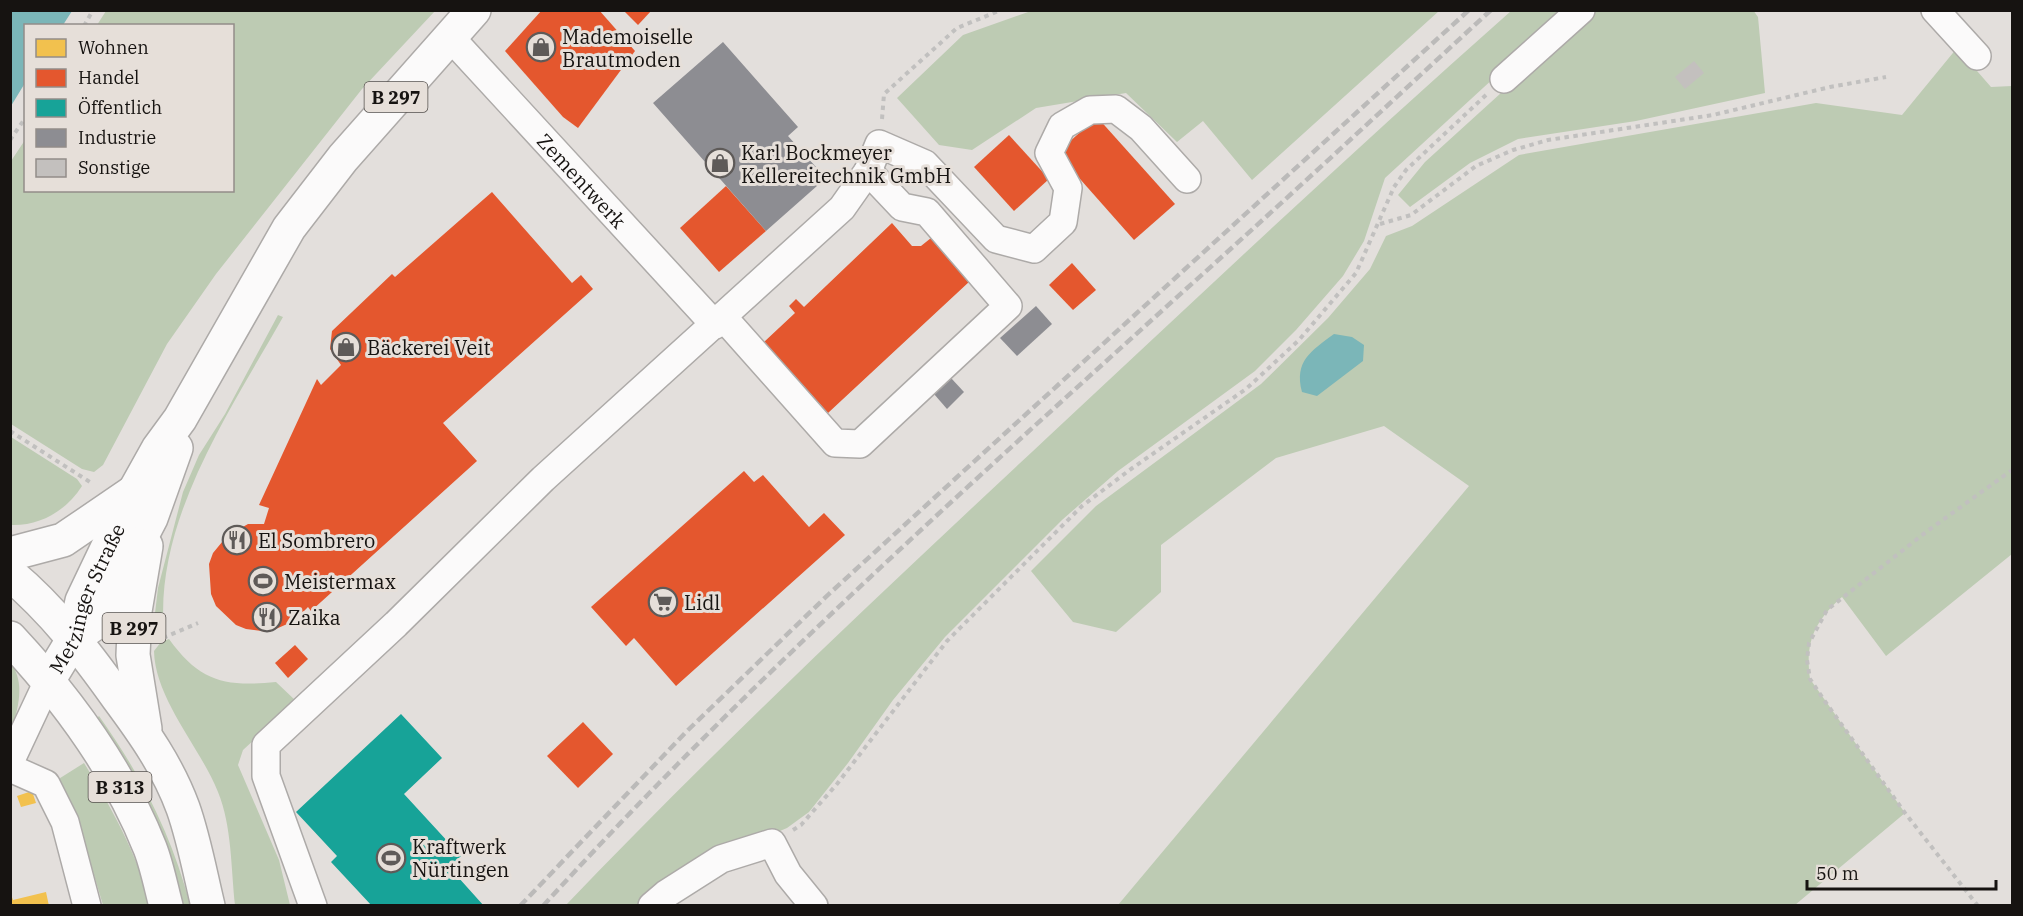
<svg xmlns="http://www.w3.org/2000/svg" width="2023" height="916" font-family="'IBM Plex Serif',serif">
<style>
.green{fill:#bdcbb3}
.water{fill:#7bb6b8}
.homes{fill:#f2c14e}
.shops{fill:#e4572e}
.public{fill:#17a398}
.industry{fill:#8d8d92}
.building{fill:#c3c0be}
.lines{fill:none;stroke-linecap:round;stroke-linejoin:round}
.minor-casing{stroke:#adaaa8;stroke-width:30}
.major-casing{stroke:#adaaa8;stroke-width:36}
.path{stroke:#c1c0bf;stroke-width:4;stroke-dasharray:4.5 4.5;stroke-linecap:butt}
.minor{stroke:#fbfafa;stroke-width:27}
.major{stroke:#fbfafa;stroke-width:33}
.rail{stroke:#bbbab9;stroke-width:4.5;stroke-dasharray:9 4.5;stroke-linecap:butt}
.labels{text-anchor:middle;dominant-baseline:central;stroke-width:6;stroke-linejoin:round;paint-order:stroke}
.shield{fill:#e6dfd9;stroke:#54504d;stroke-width:1.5}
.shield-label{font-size:18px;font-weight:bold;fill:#161311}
.poi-label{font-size:20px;fill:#161311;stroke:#e6dfd9;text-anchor:start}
.street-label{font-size:20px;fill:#161311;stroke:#e6dfd9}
</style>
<rect width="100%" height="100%" fill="#e3dfdc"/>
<g class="green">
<path d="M1753 10 1758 17 1765 93 1636 121 1518 139 1470 163 1410 207 1398 195 1425 162 1591 11Z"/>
<path d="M106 11H435L362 89 216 274 167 344 103 465 94 472 82 469 11 424V161L25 140 26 190H232V26L97 25Z"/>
<path d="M1031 11H1439L1252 180 1203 121 1177 142 1126 93 1036 108 972 150 939 145 897 98 963 35Z"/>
<path d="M1511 11H1567L1385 178 1364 241 1343 276 1296 330 1255 371 1118 471 1062 520 945 637 893 700 848 763 809 812 787 828 761 839 644 905 565 906C721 743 884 590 1049 436 1202 293 1354 150 1511 11Z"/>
<path d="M1957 48 1991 87 2012 86V554L1886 656 1842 597C1814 622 1805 642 1810 679L1905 813 1795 905H1118L1469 486 1384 426 1276 458 1161 545V592L1116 632 1073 622 1031 571 1096 506 1261 384 1328 318 1370 269 1386 236 1412 226 1519 155 1816 103 1902 115Z"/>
<path d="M278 315 283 317C230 411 154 520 164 632L153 630 158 588 183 492 199 455 225 414Z"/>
<path d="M11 437 77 479 82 486C66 511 40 526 11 525Z"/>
<path d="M169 639C200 682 225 687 276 682L296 701 243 750 238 765 279 860 290 905H235C231 869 232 826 218 792 200 747 155 699 154 651L161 642Z"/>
<path d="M10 662C26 682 18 709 11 731Z"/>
<path d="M99 716C141 775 172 835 190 905H183L166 848 95 720Z"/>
<path d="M84 763C112 809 137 853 150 905H103L76 816 57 780Z"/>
</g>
<g class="water">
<path d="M11 10 72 11 63 25 26 26 25 83 11 106Z"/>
<path d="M1334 334 1352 337 1364 345 1363 361 1317 396 1302 392C1294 361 1311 351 1334 334Z"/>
</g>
<g class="homes">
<path d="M32 791 36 803 21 807 17 796Z"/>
<path d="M10 892 13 900 46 892 49 906H10Z"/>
</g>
<g class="shops">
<path d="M542 10H599L635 51 578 128 563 117 505 51Z"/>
<path d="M627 10H652L638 25 625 12Z"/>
<path d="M1097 117 1175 204 1134 240 1057 153Z"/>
<path d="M1009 135 1049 179 1014 211 974 167Z"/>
<path d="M726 186 766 231 719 272 680 228Z"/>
<path d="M492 192 572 283 581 275 593 289 443 423 477 461 311 611 308 607 294 621 269 632 246 629 236 625 216 606 211 594 209 564 213 553 227 536 248 524H264L269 508 259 505 317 379 321 385 341 365 330 349 332 331 392 274 395 277Z"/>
<path d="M892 223 912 246H921L931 238 970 281 828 413 764 342 795 313 789 306 796 299 804 307Z"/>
<path d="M1072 263 1096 290 1073 310 1049 285Z"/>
<path d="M744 471 754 482 763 475 809 527 824 513 845 535 676 686 634 638 626 646 591 607Z"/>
<path d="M295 645 308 659 288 678 275 663Z"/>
<path d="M583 722 613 754 578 788 547 756Z"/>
</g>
<path class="public" d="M401 714 442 758 404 794 461 856 449 867 484 906H372L331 862 337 856 296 812Z"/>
<g class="industry">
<path d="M723 42 798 127 788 136 826 178 766 231 653 103Z"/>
<path d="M1036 306 1052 324 1017 356 1000 338Z"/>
<path d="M951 378 964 392 947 409 934 394Z"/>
</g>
<path class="building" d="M1694 61 1704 73 1685 89 1675 77Z"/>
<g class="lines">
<g class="minor-casing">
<g id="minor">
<path d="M1935 10 1977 56"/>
<path id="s1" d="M450 37 715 325"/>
<path d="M1504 79 1581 10"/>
<path d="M723 317 835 443 860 444 1008 306 927 212 902 207 868 171"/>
<path d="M10 762 48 681"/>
<path d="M10 768 46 784 65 822 87 906"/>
<path d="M313 906 266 776V745L396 624 543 479 842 208 868 171 879 144 925 164 996 239 1034 249 1063 222 1068 188 1049 153 1062 126 1090 110 1116 109 1141 128 1187 179"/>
<path d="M652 906 666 894 721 859 772 843 788 874 814 906"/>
</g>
</g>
<g class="major-casing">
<g id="major">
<path d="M10 554 63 540 132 493"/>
<path d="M10 574C53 610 86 653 118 698 144 733 168 767 183 808 194 839 200 873 208 906"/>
<path d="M75 637 97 622 151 518 176 448"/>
<path d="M10 638C67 699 119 770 150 848 157 866 161 887 166 906"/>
<path id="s2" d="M48 681 74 638 82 601 134 492 158 449 180 419 289 228 343 158 474 10"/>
<path d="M145 729 133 655 135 611 146 546"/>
</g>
</g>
<g class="path">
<path d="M84 26 93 10"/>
<path d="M882 119 884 94 957 28 1001 10"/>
<path d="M10 140 26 117"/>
<path d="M1380 224 1411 215 1476 166 1513 150 1548 140 1713 115 1830 87 1886 77"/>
<path d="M10 431 93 484"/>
<path d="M163 638 198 623"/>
<path d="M793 830 801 825 837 784 947 641 1082 506 1131 469 1246 389 1299 340 1356 273 1394 187 1406 170 1486 95"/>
<path d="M1978 906 1905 813 1824 700 1810 679 1807 660 1809 643 1827 610 1926 532 2012 470"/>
</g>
<use href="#minor" class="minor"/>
<use href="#major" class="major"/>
<g class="rail">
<path d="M520 906 686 732 830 593 1469 10"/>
<path d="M543 906C743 686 966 488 1186 289 1289 197 1390 103 1491 10"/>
</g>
</g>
<defs>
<g id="shop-ring" transform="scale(1.5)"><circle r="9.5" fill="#e6dfd9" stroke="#5e5a58" stroke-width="1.5"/><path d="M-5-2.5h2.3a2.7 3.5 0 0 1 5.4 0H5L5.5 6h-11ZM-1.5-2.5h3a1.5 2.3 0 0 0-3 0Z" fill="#5e5a58"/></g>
<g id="restaurant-ring" transform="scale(1.5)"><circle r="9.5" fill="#e6dfd9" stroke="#5e5a58" stroke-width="1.5"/><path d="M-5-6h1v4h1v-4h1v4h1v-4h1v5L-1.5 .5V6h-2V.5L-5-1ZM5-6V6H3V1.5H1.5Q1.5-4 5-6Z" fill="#5e5a58"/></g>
<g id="stadium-ring" transform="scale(1.5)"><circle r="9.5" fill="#e6dfd9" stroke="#5e5a58" stroke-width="1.5"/><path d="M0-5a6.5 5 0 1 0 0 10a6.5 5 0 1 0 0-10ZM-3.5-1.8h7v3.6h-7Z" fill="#5e5a58"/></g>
<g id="supermarket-ring" transform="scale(1.5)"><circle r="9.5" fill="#e6dfd9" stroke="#5e5a58" stroke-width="1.5"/><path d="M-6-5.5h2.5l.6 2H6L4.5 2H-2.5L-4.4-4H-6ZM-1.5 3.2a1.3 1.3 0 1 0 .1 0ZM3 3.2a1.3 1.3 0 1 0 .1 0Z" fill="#5e5a58"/></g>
</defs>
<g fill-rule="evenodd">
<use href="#shop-ring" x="541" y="47"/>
<use href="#shop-ring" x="720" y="163"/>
<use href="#shop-ring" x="346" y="347"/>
<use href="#restaurant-ring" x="237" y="540"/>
<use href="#stadium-ring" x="263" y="581"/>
<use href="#supermarket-ring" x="663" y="602"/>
<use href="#restaurant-ring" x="267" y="617"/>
<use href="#stadium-ring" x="391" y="858"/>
</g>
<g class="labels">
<g class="shield">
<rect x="364.5" y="82" width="63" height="30" rx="4.5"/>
<rect x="102.5" y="613" width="63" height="30" rx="4.5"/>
<rect x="88.5" y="772" width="63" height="30" rx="4.5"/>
</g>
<g class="shield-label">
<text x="396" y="97">B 297</text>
<text x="134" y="628">B 297</text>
<text x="120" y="787">B 313</text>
</g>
<g class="poi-label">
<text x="562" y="36">Mademoiselle<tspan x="562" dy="23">Brautmoden</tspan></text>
<text x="741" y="152">Karl Bockmeyer<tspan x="741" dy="23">Kellereitechnik GmbH</tspan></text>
<text x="367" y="347">Bäckerei Veit</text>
<text x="258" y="540">El Sombrero</text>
<text x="284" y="581">Meistermax</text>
<text x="684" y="602">Lidl</text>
<text x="288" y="617">Zaika</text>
<text x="412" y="846">Kraftwerk<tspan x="412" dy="23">Nürtingen</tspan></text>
</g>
<g class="street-label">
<text stroke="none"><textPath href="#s1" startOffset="195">Zementwerk</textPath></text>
<text stroke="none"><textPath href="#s2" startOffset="92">Metzinger Straße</textPath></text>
</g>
</g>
<rect width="2023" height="916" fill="none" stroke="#161311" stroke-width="24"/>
<rect x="24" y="24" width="210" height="168" fill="#e6dfd9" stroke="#938d89" stroke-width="1.5"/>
<rect x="36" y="39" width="30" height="18" fill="#f2c14e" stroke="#938d89" stroke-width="1.5"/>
<text x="78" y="54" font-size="18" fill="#161311">Wohnen</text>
<rect x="36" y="69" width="30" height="18" fill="#e4572e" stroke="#938d89" stroke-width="1.5"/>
<text x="78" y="84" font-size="18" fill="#161311">Handel</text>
<rect x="36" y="99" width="30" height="18" fill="#17a398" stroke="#938d89" stroke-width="1.5"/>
<text x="78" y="114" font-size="18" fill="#161311">Öffentlich</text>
<rect x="36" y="129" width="30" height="18" fill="#8d8d92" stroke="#938d89" stroke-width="1.5"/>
<text x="78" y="144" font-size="18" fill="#161311">Industrie</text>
<rect x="36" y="159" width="30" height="18" fill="#c3c0be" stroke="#938d89" stroke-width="1.5"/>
<text x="78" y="174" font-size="18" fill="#161311">Sonstige</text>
<path d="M1807 880v9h189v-9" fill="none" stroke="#161311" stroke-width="3"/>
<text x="1816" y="880" font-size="18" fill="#161311" stroke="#e6dfd9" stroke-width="4.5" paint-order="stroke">50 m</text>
</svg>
